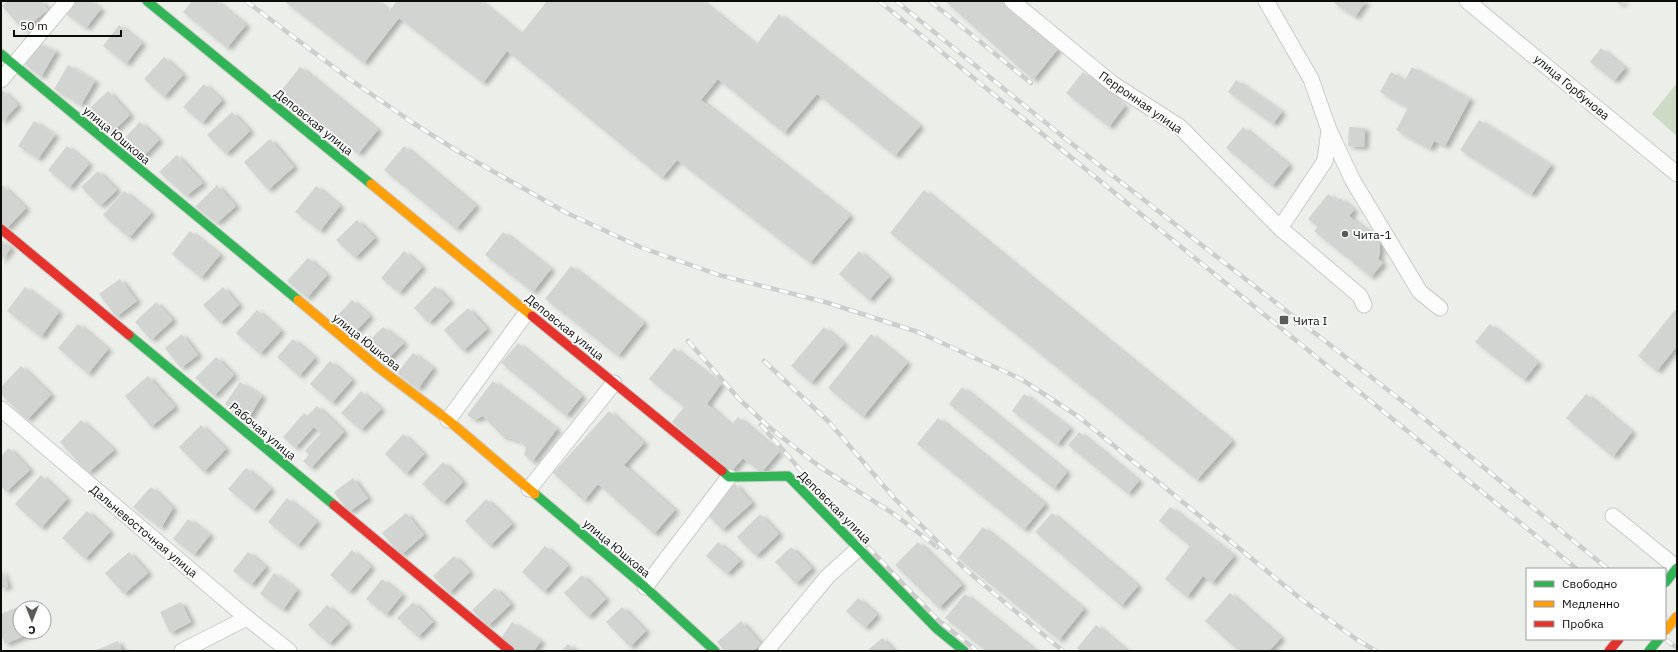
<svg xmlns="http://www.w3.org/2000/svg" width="1678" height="652" font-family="'IBM Plex Sans',sans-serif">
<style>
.green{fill:#ccdac6}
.building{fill:#d2d4d1;filter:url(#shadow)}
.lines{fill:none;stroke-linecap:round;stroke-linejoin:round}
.street-casing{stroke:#c9cbc8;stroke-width:17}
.fast-casing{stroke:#c9cbc8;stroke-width:11}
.slow-casing{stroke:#c9cbc8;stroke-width:11}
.jam-casing{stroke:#c9cbc8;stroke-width:11}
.street{stroke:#fcfcfc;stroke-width:15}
.fast{stroke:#30b455;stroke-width:9}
.slow{stroke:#ff9f0a;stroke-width:9}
.jam{stroke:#e5322d;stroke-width:9}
.rail-casing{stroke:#cccdcc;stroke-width:4.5}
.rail{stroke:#fff;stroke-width:3;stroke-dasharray:9;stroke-linecap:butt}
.fast-bridge-casing{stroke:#c9cbc8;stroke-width:11;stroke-linecap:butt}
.slow-bridge-casing{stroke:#c9cbc8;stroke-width:11;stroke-linecap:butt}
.fast-bridge{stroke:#30b455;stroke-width:9}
.slow-bridge{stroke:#ff9f0a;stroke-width:9}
.poi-dot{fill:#595b57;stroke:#fff;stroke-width:1.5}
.labels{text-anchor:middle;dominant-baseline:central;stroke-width:3.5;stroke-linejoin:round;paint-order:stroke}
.street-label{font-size:12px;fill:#0a0c09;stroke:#fff}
.poi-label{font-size:12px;fill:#0a0c09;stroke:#fff;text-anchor:start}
</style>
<defs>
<filter id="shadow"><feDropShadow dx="4.5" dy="2.5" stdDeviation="2" flood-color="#0004"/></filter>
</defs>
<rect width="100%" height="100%" fill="#ebeee9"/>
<path class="green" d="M1677 83V136L1652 114Z"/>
<g class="building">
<path d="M7 1H41L48 10 23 30 2 6Z"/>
<path d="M74 1H90L101 9 86 28 65 13Z"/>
<path d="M192 1H216L246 25 227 48 183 12Z"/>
<path d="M284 1H377L389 11 397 1H480L521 34 547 1H702L756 45 779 14 920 126 895 156 817 94 784 133 718 79 701 100 850 216 810 263 677 160 662 178 507 51 483 83 399 18 364 63Z"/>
<path d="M945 1H1001L1058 49 1033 80Z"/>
<path d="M1336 1H1366L1355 17 1334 3Z"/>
<path d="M1615 1H1624L1620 5Z"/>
<path d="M119 25 142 43 126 64 103 46Z"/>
<path d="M37 43 56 51 41 77 23 63Z"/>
<path d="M1601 48 1625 68 1614 81 1590 62Z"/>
<path d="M164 57 183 75 164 97 144 79Z"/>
<path d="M68 65 95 81 81 105 54 89Z"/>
<path d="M300 67 378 130 358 154 281 91Z"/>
<path d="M1412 67 1470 99 1445 146 1434 141 1430 149 1396 130 1408 108 1380 92 1391 72 1405 80Z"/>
<path d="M1083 72 1125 106 1109 127 1066 93Z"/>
<path d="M1236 80 1282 112 1273 124 1228 92Z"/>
<path d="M204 84 222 100 202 123 183 107Z"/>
<path d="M2 90 18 105 1 123V91Z"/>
<path d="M108 91 130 115 111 133 89 109Z"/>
<path d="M232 112 250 131 226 154 207 135Z"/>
<path d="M1479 120 1551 165 1531 195 1460 150Z"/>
<path d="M34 121 55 135 38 159 18 146Z"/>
<path d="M140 122 159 140 141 159 122 141Z"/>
<path d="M1243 127 1289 165 1272 186 1226 148Z"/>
<path d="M1349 127 1365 128 1364 147 1348 146Z"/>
<path d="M270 139 294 167 268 190 244 162Z"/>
<path d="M67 146 89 164 69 188 48 170Z"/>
<path d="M404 146 476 206 456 229 384 170Z"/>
<path d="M177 155 203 183 186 196 159 172Z"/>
<path d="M98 171 117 190 100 206 81 187Z"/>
<path d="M1 184 26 208 6 229 1 224Z"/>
<path d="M217 185 236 206 217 223 195 207Z"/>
<path d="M316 186 340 206 320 231 295 212Z"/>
<path d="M924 190 1232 441 1197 480 890 233Z"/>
<path d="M124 191 151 213 129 238 103 215Z"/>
<path d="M1328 194 1337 201 1340 198 1354 210 1349 216 1377 238 1380 244V253L1378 259 1383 263 1371 277 1314 231 1318 227 1308 219Z"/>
<path d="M357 220 375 238 355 258 336 240Z"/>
<path d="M190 231 220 255 201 278 172 254Z"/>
<path d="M503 232 551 269 533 292 485 255Z"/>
<path d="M1 240 11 248 1 261Z"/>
<path d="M404 251 422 267 399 293 381 278Z"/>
<path d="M859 251 889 277 869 300 839 274Z"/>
<path d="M308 258 327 275 307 298 287 281Z"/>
<path d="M571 266 644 323 618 356 545 299Z"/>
<path d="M120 279 137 301 116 317 99 294Z"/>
<path d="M435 286 450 301 429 323 414 308Z"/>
<path d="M25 287 59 312 41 337 7 311Z"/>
<path d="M223 287 239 305 220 323 203 305Z"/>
<path d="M352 300 370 316 351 337 333 320Z"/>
<path d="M156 302 173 320 151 340 135 322Z"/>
<path d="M468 308 487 329 463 351 444 330Z"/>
<path d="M257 310 281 331 260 354 236 333Z"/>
<path d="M1675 310 1677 311V346L1657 371 1638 356Z"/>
<path d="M78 324 108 349 88 374 58 348Z"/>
<path d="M1490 324 1538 363 1524 380 1475 342Z"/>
<path d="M383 327 404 343 385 362 366 344Z"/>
<path d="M824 327 844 344 811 383 791 366Z"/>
<path d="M182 334 198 355 181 368 165 348Z"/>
<path d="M871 334 907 363 863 417 828 388Z"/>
<path d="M293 339 315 358 299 376 277 357Z"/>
<path d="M518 343 582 396 566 416 501 363Z"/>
<path d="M674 348 721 384 707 404 731 425 738 417 779 452 761 473 743 458 731 472 672 422 684 407 649 379Z"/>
<path d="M413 353 433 368 418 389 397 373Z"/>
<path d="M216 357 234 375 214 396 195 378Z"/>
<path d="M330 361 352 380 332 403 310 384Z"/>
<path d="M21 366 51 395 27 420 1 394V387Z"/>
<path d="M148 376 175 407 151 427 125 396Z"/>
<path d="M493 381 557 429 532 462 524 455 526 447 519 441 502 436 483 416 474 420 467 415Z"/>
<path d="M240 382 262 396 248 419 225 404Z"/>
<path d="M962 387 1067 472 1054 489 949 404Z"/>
<path d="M361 391 381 409 361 430 341 413Z"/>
<path d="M1024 394 1070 428 1057 445 1012 411Z"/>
<path d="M1586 394 1632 432 1613 457 1566 418Z"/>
<path d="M317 406 344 432 311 468 303 461 309 455 305 451 321 433 314 427 295 448 283 437 304 413 307 416Z"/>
<path d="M609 411 644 443 624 465 675 510 654 534 598 484 584 501 553 473Z"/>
<path d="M938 418 1045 504 1024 530 917 444Z"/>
<path d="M81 420 114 450 88 473 60 442Z"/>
<path d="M201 425 226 449 204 472 179 447Z"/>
<path d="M1079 432 1139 481 1128 494 1068 445Z"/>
<path d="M403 434 424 454 406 474 385 454Z"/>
<path d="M9 448 30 470 6 492 1 486V456Z"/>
<path d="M443 462 463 482 443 503 422 484Z"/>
<path d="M246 468 271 489 253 510 228 489Z"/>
<path d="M41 475 67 499 41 528 15 504Z"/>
<path d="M353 478 368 498 349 512 334 492Z"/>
<path d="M735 484 752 503 722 530 705 512Z"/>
<path d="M151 487 173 508 161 528 133 507Z"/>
<path d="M287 498 317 522 297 546 268 522Z"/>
<path d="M486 499 512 524 490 546 465 521Z"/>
<path d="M1170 507 1234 556 1212 583 1203 576 1187 597 1165 579 1190 546 1159 521Z"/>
<path d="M87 511 110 532 85 559 62 538Z"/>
<path d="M406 513 424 535 401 555 382 533Z"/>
<path d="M1052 513 1138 586 1121 606 1035 532Z"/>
<path d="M760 514 779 534 756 556 737 537Z"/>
<path d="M188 519 210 535 194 555 173 539Z"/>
<path d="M983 527 1084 609 1059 640 958 558Z"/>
<path d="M718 542 740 561 727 574 706 556Z"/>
<path d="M918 542 962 585 939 608 895 565Z"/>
<path d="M545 546 568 566 544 592 522 572Z"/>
<path d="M791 547 812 568 796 584 775 562Z"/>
<path d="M352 550 371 567 349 592 330 575Z"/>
<path d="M129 552 148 573 124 594 105 573Z"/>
<path d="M248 552 266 567 251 585 233 571Z"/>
<path d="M454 556 470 572 449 593 433 576Z"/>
<path d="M1 568 8 586 1 589Z"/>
<path d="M274 573 297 590 283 610 260 594Z"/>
<path d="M582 575 606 599 588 617 564 593Z"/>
<path d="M382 579 402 595 386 615 366 599Z"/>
<path d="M495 588 511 604 488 626 472 610Z"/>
<path d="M1230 593 1281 638 1269 651H1239L1205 621Z"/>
<path d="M965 594 1036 651H986L945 618Z"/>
<path d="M858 598 877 615 865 628 846 611Z"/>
<path d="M181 602 191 622 170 633 160 612Z"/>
<path d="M413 602 433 622 418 637 397 618Z"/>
<path d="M327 605 348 624 329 644 308 625Z"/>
<path d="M20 606V632L31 633 5 644 1 635V614Z"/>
<path d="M622 607 646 631 630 647 606 622Z"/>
<path d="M741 621 761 644 753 651H725L717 642Z"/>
<path d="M512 622 541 641 534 651H516L500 640Z"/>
<path d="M1096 625 1127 651H1081L1077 648Z"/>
<path d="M882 638 894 651H867Z"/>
<path d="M118 641 122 651H94Z"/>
<path d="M568 644 576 651H561Z"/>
</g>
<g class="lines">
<g class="street-casing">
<g id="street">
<path d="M1012 1 1113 84 1180 127 1280 228 1325 161 1329 130 1311 79 1266 1"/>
<path d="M1467 1 1677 174"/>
<path d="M1 80 67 1"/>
<path d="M1329 130 1353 181 1420 292 1440 308"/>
<path d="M1280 228 1360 296 1364 305"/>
<path d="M1 409 247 618 289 651"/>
<path d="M448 420 527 312"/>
<path d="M529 489 614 383"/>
<path d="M1613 516 1677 568"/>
<path d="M645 587 729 477"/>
<path d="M182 651 247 618"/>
<path d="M766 651 827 577 859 548"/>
</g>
</g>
<g class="fast-casing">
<g id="fast">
<path d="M147 1 371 184"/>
<path d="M1 54 298 300"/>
<path d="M129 335 334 505"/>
<path d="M722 471 729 477 788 476 937 629 964 651"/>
<path d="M535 494 645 587 715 651"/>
<path d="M1649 651 1659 639"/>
</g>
</g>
<g class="slow-casing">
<g id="slow">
<path d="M371 184 532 316"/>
<path d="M298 300 379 368 448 420 535 494"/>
</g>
</g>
<g class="jam-casing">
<g id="jam">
<path d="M1 229 129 335"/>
<path d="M532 316 722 471"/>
<path d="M334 505 510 651"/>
<path d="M1609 651 1619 639"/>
</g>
</g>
<use href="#street" class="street"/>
<use href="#fast" class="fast"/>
<use href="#slow" class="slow"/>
<use href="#jam" class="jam"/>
<g class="rail-casing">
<g id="rail">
<path d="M246 1 348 78 413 123 459 152 567 213 640 247 719 275 825 302 918 332 1021 379 1079 417 1301 599 1356 639 1376 651"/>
<path d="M879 1 1577 569"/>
<path d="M896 1 1067 140 1411 408 1608 569"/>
<path d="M930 1 1031 83"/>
<path d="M688 341 739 399 769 427 820 467 894 514 937 547"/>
<path d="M764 361 829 422 895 499 965 569 1063 651"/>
<path d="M761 425 868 547 937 619 977 651"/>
<path d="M1665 617 1677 627"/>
<path d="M1665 639 1677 648"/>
</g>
</g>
<use href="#rail" class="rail"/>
<g class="fast-bridge-casing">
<path id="fast-bridge" d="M1665 583 1677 568"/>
</g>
<g class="slow-bridge-casing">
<path id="slow-bridge" d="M1665 631 1677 616"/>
</g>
<use href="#fast-bridge" class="fast-bridge"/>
<use href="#slow-bridge" class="slow-bridge"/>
</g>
<g class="poi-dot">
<circle cx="1345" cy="234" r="4"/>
<rect x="1279" y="315" width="10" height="10" rx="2"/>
</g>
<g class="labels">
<g class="street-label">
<text transform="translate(1572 87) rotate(40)">улица Горбунова</text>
<text transform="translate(1141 102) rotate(35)">Перронная улица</text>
<text transform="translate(314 122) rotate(39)">Деповская улица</text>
<text transform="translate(117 135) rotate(40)">улица Юшкова</text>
<text transform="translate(565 327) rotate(39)">Деповская улица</text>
<text transform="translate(367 342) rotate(39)">улица Юшкова</text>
<text transform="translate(263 431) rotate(40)">Рабочая улица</text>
<text transform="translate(835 507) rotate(45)">Деповская улица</text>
<text transform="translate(144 531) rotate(40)">Дальневосточная улица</text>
<text transform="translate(617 548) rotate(40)">улица Юшкова</text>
</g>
<g class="poi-label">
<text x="1353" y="234">Чита-1</text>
<text x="1293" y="320">Чита I</text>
</g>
</g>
<rect width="1678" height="652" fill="none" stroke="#0a0c09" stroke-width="4"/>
<rect x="1526" y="568" width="140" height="72" fill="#ffffff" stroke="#9d9e9d"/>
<rect x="1534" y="581" width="20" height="6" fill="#30b455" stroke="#9d9e9d"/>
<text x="1562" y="588" font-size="12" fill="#0a0c09">Свободно</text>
<rect x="1534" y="601" width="20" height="6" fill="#ff9f0a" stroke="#9d9e9d"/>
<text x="1562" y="608" font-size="12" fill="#0a0c09">Медленно</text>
<rect x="1534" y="621" width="20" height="6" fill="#e5322d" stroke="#9d9e9d"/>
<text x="1562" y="628" font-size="12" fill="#0a0c09">Пробка</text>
<g transform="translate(32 620) rotate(180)"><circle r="19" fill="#ffffff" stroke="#9d9e9d"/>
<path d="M0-3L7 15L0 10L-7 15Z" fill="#595b57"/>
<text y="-6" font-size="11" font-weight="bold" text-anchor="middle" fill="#0a0c09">С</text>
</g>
<path d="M14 30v6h107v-6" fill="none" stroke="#0a0c09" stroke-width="2"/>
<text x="20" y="30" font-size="12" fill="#0a0c09" stroke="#ffffff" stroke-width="3" paint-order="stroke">50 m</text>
</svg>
